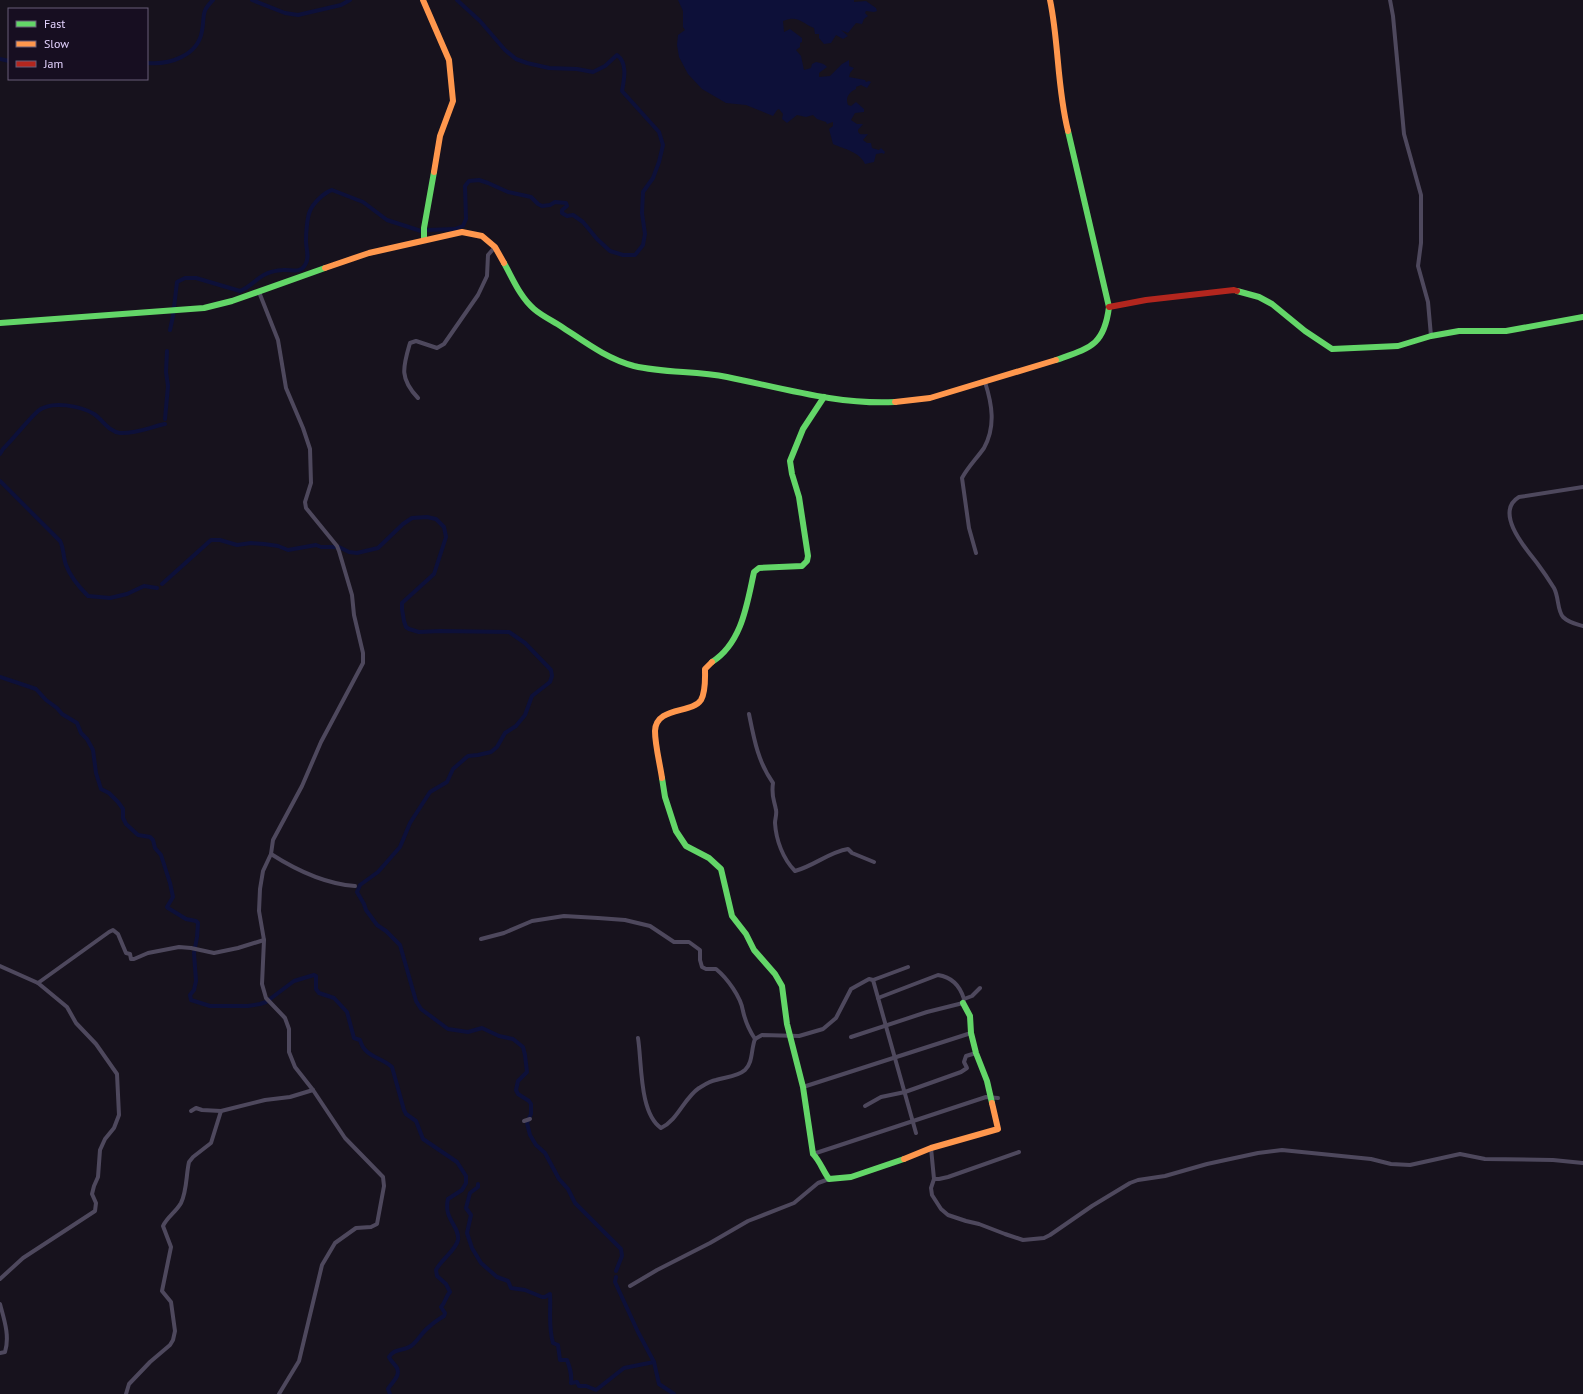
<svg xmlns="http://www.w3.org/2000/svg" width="1583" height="1394" font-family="'PT Sans',sans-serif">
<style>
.water{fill:#0d1039}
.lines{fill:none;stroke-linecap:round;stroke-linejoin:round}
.canal{stroke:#0d1039;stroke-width:4}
.street{stroke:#4e485d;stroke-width:4}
.fast{stroke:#63d668;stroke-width:6}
.slow{stroke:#ff974d;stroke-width:6}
.jam{stroke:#b3261e;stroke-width:6}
</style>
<rect width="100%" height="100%" fill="#17121d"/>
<path class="water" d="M678 0H854V2L866 1 876 8 877 11 874 12 866 11 865 13 868 16 864 19 862 24 856 23 848 33 841 30 848 36 843 39 836 35 831 43 824 44 819 38V34H815L814 28C801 23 799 15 783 21L784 32 790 29 802 38V42L800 43V47L796 50 801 56 804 70 811 68 812 64 816 62C820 63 824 63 827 67L819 73V77L830 76 842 64 849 60V66L854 68 850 73 849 77 865 80 866 82 869 81 871 82 867 88 861 85 856 87V89C849 92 845 98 848 105L851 106 856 102 864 109V112L855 113 851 120 857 124H863L858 130C858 136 864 134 868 134L863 140 867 143H871L872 148 879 150 881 148 885 152 884 154 882 153 876 154 874 162 865 164C860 152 844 149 833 144L829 129 833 126V122L827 124 826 122 817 119 813 115 806 117 797 115 787 123 782 119 783 114 779 109 777 110 773 116 746 105 726 103 702 89 688 74 679 57 677 45 678 35 685 30 683 27V11Z"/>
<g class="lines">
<g class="canal">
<path d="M252 0 285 13 298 15 341 5 350 0"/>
<path d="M0 59 9 61"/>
<path d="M147 63C169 65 198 56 202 31 205 16 200 13 213 0"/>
<path d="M428 230 455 229 463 226 466 219 465 186 469 181 479 180 488 183 508 192 531 197 538 204 542 206 550 205 555 202 566 203 567 206 562 210V213L567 216 573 215 583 222 597 239 610 251 623 255H635L643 245 645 234 642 213 643 192 653 178 659 162 663 145 659 132 622 91C624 80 628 63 617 55L605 66 593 72 577 69 549 68 527 63 516 59 505 50 480 21 457 0"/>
<path d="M170 330 173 316 177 282 185 278H196L240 291C252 287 258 275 271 272 275 271 279 270 283 270 291 269 300 274 305 265 310 258 306 249 306 241 306 234 307 217 310 211 313 203 325 192 332 190L363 202 387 220 421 231"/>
<path d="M165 419 168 386 166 372 167 351"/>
<path d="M0 454 3 449C14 438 27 421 38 411 51 400 81 406 94 414 103 420 109 432 120 433 135 434 151 427 165 424"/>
<path d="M0 481 60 541C64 548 63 557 66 565 70 576 80 588 88 596L110 598 127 594 144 586 157 588"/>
<path d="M162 584 211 540H220L237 545 251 543 264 544 278 546 288 550 316 545 321 547H339L349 552 357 553 378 548 403 524 412 518 427 517 436 519 444 527 446 537 434 574 402 603V609L404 621 406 627 409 629 419 632 440 631 509 632 525 643 551 670 552 676 550 682 532 696 525 715 516 726 505 733 497 747 491 752 478 755 468 756 453 769 447 782 430 792 410 823 400 847 378 872 360 885 357 892 364 904 366 910 377 925 386 931 400 945 416 1001 421 1009 448 1029 468 1032 482 1028 499 1036 513 1039 523 1047 525 1055 527 1072 518 1081 516 1090 518 1094 529 1101 531 1104V1114L527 1123 530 1135 536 1145 545 1153 559 1179 568 1189 575 1203 621 1249 622 1256 616 1271"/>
<path d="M0 677 36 689 46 700 57 708 62 714 77 723 81 733 87 739 93 750 96 773 101 789 109 793 118 802 123 809V818L126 824 138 835 150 837 153 840 155 848 161 855 170 883 173 897 167 907 168 908 186 919 196 921 198 923 197 937 194 953 196 981 194 990 190 995 191 1000 210 1006H248L260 1004 266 1002 294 981 314 975 316 976V989L319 993 334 998 347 1012 354 1038 360 1040C365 1058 380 1056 392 1067L404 1110 406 1114 416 1121 423 1139 457 1162 466 1176V1183L462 1190 448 1199C443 1219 460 1226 458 1240 456 1250 441 1260 436 1270L437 1276 446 1284 450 1292C445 1297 446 1302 441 1307L445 1313 444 1316C439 1319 433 1323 429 1327 422 1332 418 1341 411 1346 404 1351 394 1348 389 1357 391 1362 395 1364 397 1368 401 1376 391 1383 388 1389L390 1394"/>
<path d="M478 1184V1187L470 1193 466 1208 471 1215 467 1233 472 1248 481 1263 497 1277 508 1281 511 1288 525 1290 542 1297H545L550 1294C551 1311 548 1326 553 1343L558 1345 560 1360H567C570 1368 572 1374 571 1383L577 1382 579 1386H586L596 1390 624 1368 654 1362"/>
<path d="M616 1277 615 1282 638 1332 654 1362 659 1384 674 1394"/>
</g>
<g class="street">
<path d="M1390 0 1393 16 1404 134 1421 195V243L1418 266 1428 302 1431 336"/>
<path d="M259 292 278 340 286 388 303 428 310 449 311 483 305 502 306 508 337 546 339 551 352 595 354 615 363 653V663L321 742 302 786 273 840 271 854 263 871 260 889 259 911 264 940 262 984 266 998 285 1018 289 1029V1052L295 1067 313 1090 345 1138 383 1177 384 1186 377 1224 371 1227 356 1228 335 1243 322 1265 299 1361 279 1394"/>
<path d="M418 398C399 378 403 367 410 343L416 341 437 348 444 344 478 295 487 276 488 255 495 247"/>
<path d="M1583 487 1519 497C1494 512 1525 548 1537 563 1543 571 1549 580 1554 588 1559 597 1557 610 1563 617 1569 623 1576 624 1583 626"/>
<path d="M976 553 969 528 962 478C968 467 977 458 984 448 996 426 992 404 985 382"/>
<path d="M749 714C754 739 758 762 773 783 771 796 774 799 776 810 777 814 775 819 775 823 776 840 783 859 795 871 814 866 829 852 848 849L852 853 874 862"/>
<path d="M271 854C296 870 326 884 355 886"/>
<path d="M481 939 504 933 532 921 564 916 598 918 625 920 650 926 674 942H689L700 950V960L702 967 706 969H716C727 978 741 997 743 1011 745 1020 749 1030 755 1039"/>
<path d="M0 966 38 983"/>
<path d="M873 980 916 1133"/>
<path d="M878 998 938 975C952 977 960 986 964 999"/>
<path d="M851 1037 927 1012 963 1003 964 999 972 996 980 988"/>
<path d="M638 1038C642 1062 639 1113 661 1128 678 1120 684 1098 699 1088 704 1085 710 1081 716 1080 725 1077 737 1077 745 1070 753 1063 751 1049 755 1039L762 1035 799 1036 823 1029 836 1018 851 989 869 979 873 980 908 967"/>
<path d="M803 1087 971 1033"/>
<path d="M865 1106 881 1097 905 1092 961 1072 967 1068 964 1062 966 1056 976 1053"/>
<path d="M191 1111 196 1108 202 1110 221 1111"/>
<path d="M524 1121 530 1119"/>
<path d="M931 1148 934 1179 931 1188 932 1195 941 1209 948 1215 966 1221 979 1224 1005 1234 1023 1240 1044 1238 1050 1235 1092 1206 1130 1183 1138 1180 1165 1176 1207 1164 1258 1153 1282 1150 1371 1159 1391 1164 1410 1165 1460 1154 1485 1159 1553 1160 1583 1163"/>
<path d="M813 1154 986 1097 998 1098"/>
<path d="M934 1179H939L948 1177 1019 1152"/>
<path d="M0 1279 23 1258 95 1211 96 1203 92 1194 94 1186 98 1177 100 1150 105 1139 114 1128 119 1115 117 1074 96 1044 76 1023 67 1007 38 983 109 932 113 930 118 934 126 953 130 954 131 959H134L148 953 179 947 191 948 214 953 238 948 264 940"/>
<path d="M630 1286 657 1270 710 1243 748 1221 794 1203 818 1183 829 1179"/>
<path d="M0 1304C4 1319 10 1336 5 1352L0 1353"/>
<path d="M126 1394 129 1384 150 1362 170 1345 173 1340 175 1331 171 1302 162 1291 171 1247 163 1226C167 1217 176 1212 181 1203 187 1191 186 1175 189 1162L193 1157 211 1143 221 1111 265 1100 290 1097 313 1090"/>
</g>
<g class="fast">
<path d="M424 240V228L434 172"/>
<path d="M504 263C513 279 520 297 534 309 542 316 553 321 562 327 585 342 607 359 634 366 664 373 696 371 727 377 782 388 838 405 895 402"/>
<path d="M1237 291 1259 297 1272 304 1305 331 1332 349 1398 346 1431 336 1459 331H1506L1583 317"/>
<path d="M0 323 204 308 232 301 325 268"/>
<path d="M1056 360C1090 348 1104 346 1109 307L1068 131"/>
<path d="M712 662C742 643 747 604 754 572L759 568 802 566 807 561 808 556 799 497 792 474 790 461 803 429 824 397"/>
<path d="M662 778 665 797 676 831 686 846 709 858 721 869 732 916 746 934 754 950 775 974 782 986 787 1024 803 1087 813 1154C820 1161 823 1171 829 1179L851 1177 904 1159"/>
<path d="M963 1003 970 1016 971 1033 976 1053 987 1081 992 1103"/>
</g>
<g class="slow">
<path d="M423 0 449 60 453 101 440 136 434 172"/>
<path d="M1050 0C1059 43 1057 88 1068 131"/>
<path d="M325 268 369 253 462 232 482 236 495 247 504 263"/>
<path d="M895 402 930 398 1056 360"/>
<path d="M662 778C660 764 655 745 655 731 656 706 692 714 701 700 706 691 705 678 705 669L712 662"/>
<path d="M904 1159 931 1148 998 1129 992 1103"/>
</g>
<path class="jam" d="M1109 307 1146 300 1234 290 1237 291"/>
</g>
<rect x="8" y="8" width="140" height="72" fill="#170e21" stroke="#685c79"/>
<rect x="16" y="21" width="20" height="6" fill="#63d668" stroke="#685c79"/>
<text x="44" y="28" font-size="12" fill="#e2d1fd">Fast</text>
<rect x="16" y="41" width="20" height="6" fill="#ff974d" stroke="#685c79"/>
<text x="44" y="48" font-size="12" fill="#e2d1fd">Slow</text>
<rect x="16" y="61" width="20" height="6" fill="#b3261e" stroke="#685c79"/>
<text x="44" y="68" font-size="12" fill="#e2d1fd">Jam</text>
</svg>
